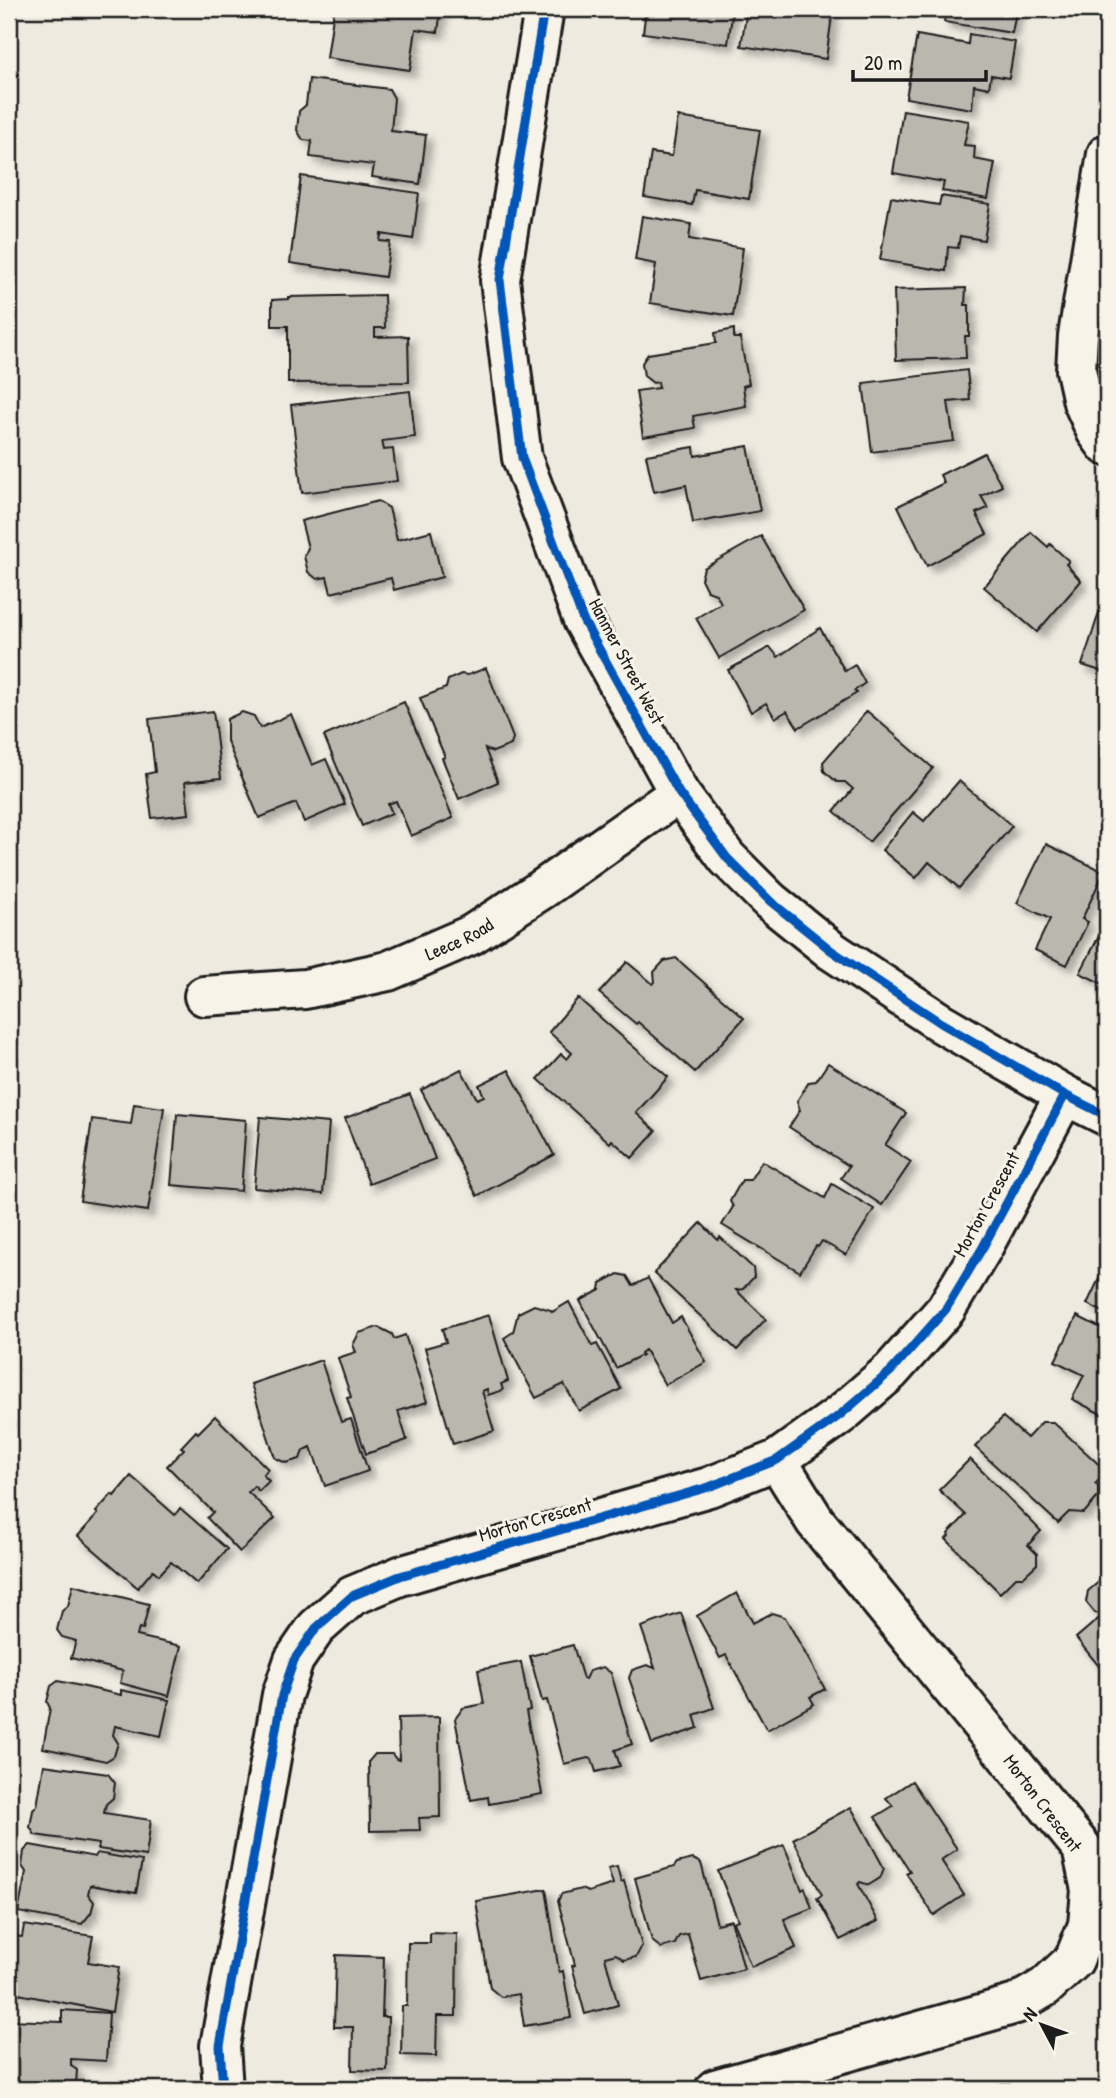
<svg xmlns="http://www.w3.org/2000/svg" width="1116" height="2098" font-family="'Patrick Hand',sans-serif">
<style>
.building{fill:#bab7af;stroke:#1c1c1c;stroke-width:2;filter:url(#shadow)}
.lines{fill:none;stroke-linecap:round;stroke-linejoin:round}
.street-casing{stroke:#1c1c1c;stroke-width:44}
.secondary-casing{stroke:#1c1c1c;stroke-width:44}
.street{stroke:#f7f3e8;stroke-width:38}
.secondary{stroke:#f7f3e8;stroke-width:38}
.cycleway-casing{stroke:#f7f3e8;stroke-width:13}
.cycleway{stroke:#0057b8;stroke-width:9}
.labels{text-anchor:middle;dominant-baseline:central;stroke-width:6;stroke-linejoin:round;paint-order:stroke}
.street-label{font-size:19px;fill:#1c1c1c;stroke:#f7f3e8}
</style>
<defs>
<filter id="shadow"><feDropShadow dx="6" dy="6" stdDeviation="3.5" flood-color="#0004"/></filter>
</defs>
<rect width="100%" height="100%" fill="#eeeae0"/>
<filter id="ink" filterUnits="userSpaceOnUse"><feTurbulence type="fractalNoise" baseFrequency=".0143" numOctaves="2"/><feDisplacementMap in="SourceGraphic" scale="14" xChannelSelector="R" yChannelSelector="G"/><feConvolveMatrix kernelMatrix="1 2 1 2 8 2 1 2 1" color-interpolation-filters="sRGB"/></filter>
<g filter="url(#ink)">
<g class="building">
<path d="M334 9H441L438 32 416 29 410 70 327 58Z"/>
<path d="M646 9H733L728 44 643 33Z"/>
<path d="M747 9H833L826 59 741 46Z"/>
<path d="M946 9H1020L1019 12H1016L1012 33 944 22Z"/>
<path d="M969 34 1015 42 1009 78 991 75 989 88 974 85 972 109 906 98 917 35 968 44Z"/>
<path d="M309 79 389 89 394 98 391 131 426 135 420 184 372 177 374 165 310 157 312 141 303 140 297 130 299 111 306 105Z"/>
<path d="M903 110 969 121 964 145 975 146 974 159 995 163 988 199 942 191 944 182 893 173Z"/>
<path d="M678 117 760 130 749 199 695 190 692 205 644 197 651 153 672 156Z"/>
<path d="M301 176 419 193 413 239 381 234 380 241 390 242 385 277 290 263Z"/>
<path d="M941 196 990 204 984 240 960 236 958 248 948 247 946 271 880 260 891 197 939 205Z"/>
<path d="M642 216 691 224 689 239 743 248 733 316 650 303 656 264 635 260Z"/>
<path d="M966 288 965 305H969V336H965L966 358 896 360 894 290Z"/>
<path d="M384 295 385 328H375V337L408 336 409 382 288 383V326H272V300L288 299V297Z"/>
<path d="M734 329V338H740L749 384 743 386 746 406 693 416 695 428 643 437 636 391 659 388 658 382 653 383 644 376 642 363 648 354 716 343 715 333Z"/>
<path d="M967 370 970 400 948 402 954 441 872 452 863 383Z"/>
<path d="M410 391 415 437 382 441 384 450 393 449 397 481 302 493 291 405Z"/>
<path d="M748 446 760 511 693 523 686 485 654 492 646 455 694 447 695 456Z"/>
<path d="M984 453 1002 486 981 496 988 508 976 513 987 534 927 566 898 506 944 483 940 475Z"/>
<path d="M378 501 389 508 397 540 431 531 442 577 394 590 391 578 331 593 327 577 317 579 308 572 304 556 308 548 301 521Z"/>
<path d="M1031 532 1048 547 1050 544 1069 561 1066 564 1081 581 1037 632 984 587Z"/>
<path d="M761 536 804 610 719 658 696 618 721 603 716 594 707 591 701 579 704 568Z"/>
<path d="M1107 588V673L1082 665Z"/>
<path d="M820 628 845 671 855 665 865 683 854 691 857 693 798 728 787 711 775 718 766 703 751 712 728 670 770 647 778 657Z"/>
<path d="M486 668 513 738 511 745 493 752 485 749 498 782 459 799 442 758 445 757 420 698 446 688 448 680 461 674 468 675Z"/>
<path d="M404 702 453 818 411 836 396 801 388 804 392 813 362 826 324 736Z"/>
<path d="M213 711 221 778 185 782 189 814 152 818 146 774 155 772 149 719Z"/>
<path d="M867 711 933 768 869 842 834 811 853 789 845 782H837L824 771 823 762Z"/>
<path d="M242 712 254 716 260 728 291 714 312 765 326 759 345 804 304 822 296 803 259 818 227 741V719Z"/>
<path d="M959 781 1012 826 959 888 929 862 916 878 882 850 913 812 924 821Z"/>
<path d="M1046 844 1104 872 1082 919 1088 922 1067 965 1035 950 1050 919 1017 903Z"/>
<path d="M1102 930 1107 932V986L1080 973Z"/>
<path d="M676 958 744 1018 695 1072 638 1022 636 1024 599 993 627 962 653 984 655 982 654 972 664 961Z"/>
<path d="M578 998 668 1077 636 1113 656 1131 632 1158 612 1140 610 1143 538 1079 561 1054 567 1059 572 1053 549 1032Z"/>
<path d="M828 1063 906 1113 885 1145 911 1162 882 1205 841 1178 849 1166 789 1127 800 1110 797 1101 809 1082 816 1081Z"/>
<path d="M461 1069 477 1099 484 1096 479 1085 509 1070 554 1155 477 1196 421 1090Z"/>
<path d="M410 1094 435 1159 369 1184 345 1118Z"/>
<path d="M134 1104 164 1108 148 1211 80 1201 92 1119 131 1124Z"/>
<path d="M177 1114 246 1120 241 1191 171 1185Z"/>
<path d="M260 1117 329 1123 323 1194 254 1188Z"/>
<path d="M762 1161 825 1198 832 1184 874 1209 846 1255 822 1241 818 1247 816 1246 800 1272 722 1225 733 1207 730 1201 742 1180H750Z"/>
<path d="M701 1223 718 1240 720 1237 753 1268 754 1277 743 1289 736 1290 766 1319 737 1350 654 1273Z"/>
<path d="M1107 1262V1314L1087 1304Z"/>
<path d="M618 1274 627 1276 633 1286 648 1278 672 1323 681 1317 706 1362 665 1385 645 1350 641 1353 642 1355 616 1368 580 1301 600 1290 601 1283Z"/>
<path d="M569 1302 592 1346 597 1344 621 1389 579 1411 564 1384 536 1398 504 1338 513 1332 518 1313 534 1305 551 1310 552 1312Z"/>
<path d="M489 1315 508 1381 501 1384 503 1390 488 1395 487 1389 482 1391 494 1431 453 1444 425 1348 446 1342 442 1329Z"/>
<path d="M1077 1316 1107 1331V1417L1072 1399 1084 1375 1055 1361Z"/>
<path d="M378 1327 392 1334 394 1339 405 1335 427 1402 398 1411 407 1440 366 1454 347 1398 351 1397 338 1358 356 1352 353 1345 359 1333Z"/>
<path d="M321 1360 341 1422 351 1419 368 1471 325 1486 311 1447 303 1451 300 1459 286 1463 275 1458 251 1384Z"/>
<path d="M215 1416 268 1469 263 1475 269 1481 259 1491 254 1486 248 1492 275 1518 240 1552 207 1518 213 1512 167 1466 184 1449 181 1447 196 1431 198 1433Z"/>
<path d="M1003 1417 1027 1438 1042 1422H1053L1107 1472 1095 1484 1098 1486V1497L1084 1513 1069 1512 1058 1523 975 1447Z"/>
<path d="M970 1459 1041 1531 1028 1545 1037 1554V1564L1023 1577H1016L1000 1593 946 1539 949 1536 948 1534 966 1515 939 1490Z"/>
<path d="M131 1476 175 1515 180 1508 227 1549 197 1584 171 1562 159 1575 153 1570 138 1588 78 1536 98 1514 96 1512 112 1494 114 1496Z"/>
<path d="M1107 1575V1665L1102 1670 1076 1638 1104 1614 1095 1613 1086 1602 1088 1591Z"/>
<path d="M73 1585 149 1604 143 1629 139 1628 137 1636 181 1646 169 1696 120 1683 123 1671 71 1658 76 1641 62 1637 57 1630 62 1611 68 1606Z"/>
<path d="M737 1593 753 1623 772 1613 785 1617 825 1689 810 1697 814 1704 767 1730 726 1655 720 1658 697 1616Z"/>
<path d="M681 1613 714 1708 694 1715 698 1728 652 1744 629 1678 632 1670 647 1665 655 1668 641 1627Z"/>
<path d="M573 1645 583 1679H585L589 1671 603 1667 611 1673 632 1744 615 1750 620 1766 596 1772 592 1759 588 1758 564 1764 547 1700 542 1701 530 1656Z"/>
<path d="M521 1662 530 1710 526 1711 542 1794 489 1804 488 1797 471 1800 455 1719 463 1708 484 1704 478 1670Z"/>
<path d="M58 1681 121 1695V1690L169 1700 161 1736 115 1726 113 1735 118 1743 114 1756 106 1761 43 1748 50 1708 47 1702 51 1686Z"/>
<path d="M439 1717 440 1817 419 1818 420 1830 370 1831 369 1761 375 1754H392L396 1759 399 1760 398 1718Z"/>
<path d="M44 1765 108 1774 115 1783 113 1798 106 1804 104 1813 151 1820 146 1856 98 1849 99 1844 35 1835 30 1827 33 1810 37 1806Z"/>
<path d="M912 1781 957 1849 941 1860 964 1895 934 1915 906 1873 910 1871 875 1817 893 1806 886 1798Z"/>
<path d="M851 1807 884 1868 880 1878 869 1885 860 1882 858 1884 878 1921 840 1940 817 1898 822 1895 793 1839Z"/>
<path d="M30 1845 95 1857 97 1853 142 1861 136 1893 90 1885 88 1894 94 1902 91 1913 82 1924 18 1912 26 1872 22 1866 24 1851Z"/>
<path d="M784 1845 802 1890 805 1888 812 1908 784 1919 796 1948 751 1967 733 1922 738 1920 718 1871Z"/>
<path d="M693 1859 701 1863 717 1924 731 1920 744 1969 701 1981 688 1934 679 1936 675 1944 661 1948 652 1941 635 1878 674 1867 677 1863Z"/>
<path d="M617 1866 621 1882 624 1881 642 1946 636 1957 624 1960 616 1954 605 1957 618 2005 585 2014 572 1966 575 1965 558 1901 561 1894 581 1889 588 1892 613 1884 608 1868Z"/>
<path d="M546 1889 559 1972 563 1971 571 2018 524 2026 519 1994 501 1997 490 1988 476 1901Z"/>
<path d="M24 1925 93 1936 88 1962 119 1967 112 2012 13 1993 16 1974 9 1972V1938L14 1936 22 1937Z"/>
<path d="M430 1933 457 1934 456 2016H437L436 2056 401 2055 402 2006H407L408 1943H430Z"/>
<path d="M336 1955 384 1957 382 2017H388L387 2071 352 2070 353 2027H334Z"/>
<path d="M62 2010 109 2013 106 2061 71 2059V2066L77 2070 76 2084 71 2089H9V2020L62 2022Z"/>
</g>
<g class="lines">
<g class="street-casing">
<g id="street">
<path d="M1107 154 1078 336 1076 370 1083 402 1096 431 1107 446"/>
<path id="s1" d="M204 996 305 989 388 971 471 935 544 888 679 793"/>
<path d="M223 2089 220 2046 282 1695 294 1660 316 1628 352 1596 400 1576 709 1487 777 1460 840 1415 891 1371 946 1309 983 1247 1065 1095"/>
<path d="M715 2089 1016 2004 1045 1987 1074 1960 1088 1925 1091 1890 1082 1848 815 1521 777 1460"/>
</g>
</g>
<g class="secondary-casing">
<path id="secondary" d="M544 9 500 280 522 458 583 620 679 793 727 858 770 901 832 951 941 1023 1065 1095 1107 1116"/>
</g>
<use href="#street" class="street"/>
<use href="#secondary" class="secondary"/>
<g class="cycleway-casing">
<g id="cycleway">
<path d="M544 9 500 280 522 458 583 620 679 793 727 858 770 901 832 951 941 1023 1065 1095 1107 1116"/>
<path d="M223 2089 220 2046 282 1695 294 1660 316 1628 352 1596 400 1576 709 1487 777 1460 840 1415 891 1371 946 1309 983 1247 1065 1095"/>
</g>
</g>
<use href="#cycleway" class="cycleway"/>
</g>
</g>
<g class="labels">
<g class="street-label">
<text transform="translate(627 661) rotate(62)">Hanmer Street West</text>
<text stroke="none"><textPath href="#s1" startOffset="264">Leece Road</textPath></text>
<text transform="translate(986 1204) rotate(-61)">Morton Crescent</text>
<text transform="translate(535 1519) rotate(-16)">Morton Crescent</text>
<text transform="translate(1043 1803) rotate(53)">Morton Crescent</text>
</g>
</g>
<rect width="1116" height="2098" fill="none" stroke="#f7f3e8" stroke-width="35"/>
<rect x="18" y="18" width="1081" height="2063" fill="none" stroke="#1c1c1c" stroke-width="2.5" filter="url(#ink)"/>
<g transform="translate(1042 2025) rotate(311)" stroke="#f7f3e8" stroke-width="5" paint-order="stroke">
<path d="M0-5L12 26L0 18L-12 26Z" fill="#1c1c1c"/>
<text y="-10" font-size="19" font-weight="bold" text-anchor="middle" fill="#1c1c1c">N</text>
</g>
<path d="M853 70v10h133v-10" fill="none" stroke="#1c1c1c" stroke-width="3.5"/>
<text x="864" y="70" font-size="21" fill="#1c1c1c" stroke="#f7f3e8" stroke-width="5" paint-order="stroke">20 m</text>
</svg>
